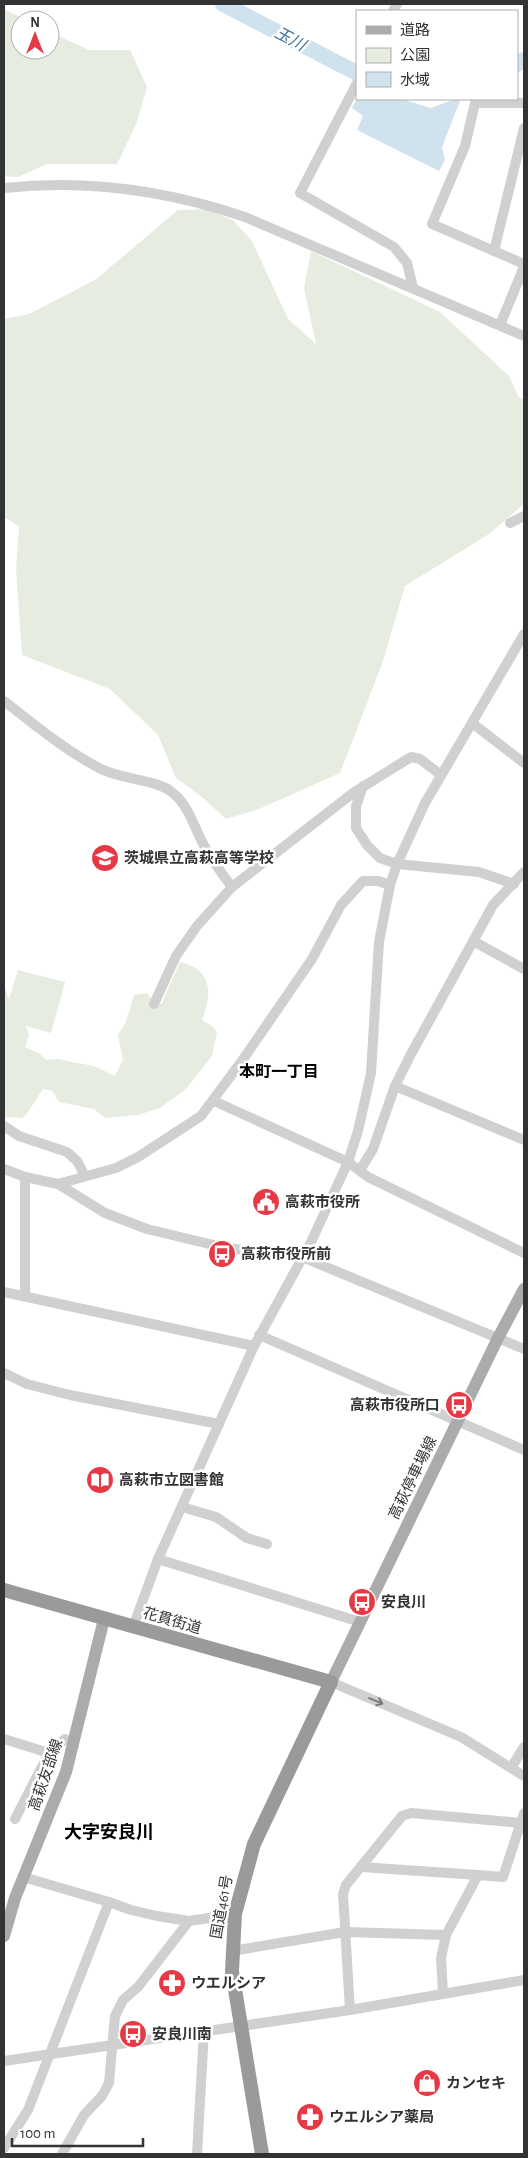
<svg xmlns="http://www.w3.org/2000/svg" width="528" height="2158" font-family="'Alegreya Sans','Noto Sans JP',sans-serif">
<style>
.green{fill:#e6ecdf}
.water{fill:#cfe2ee}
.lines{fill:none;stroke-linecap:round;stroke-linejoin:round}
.river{stroke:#cfe2ee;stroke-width:16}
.minor{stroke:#d0d0d0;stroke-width:10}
.major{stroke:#ababab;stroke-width:12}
.highway{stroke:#9a9a9a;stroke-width:14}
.oneway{stroke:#7a7a7a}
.labels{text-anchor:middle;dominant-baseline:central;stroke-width:5;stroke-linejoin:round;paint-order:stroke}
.poi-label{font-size:15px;font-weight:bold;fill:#333;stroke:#fff;text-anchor:start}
.street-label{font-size:15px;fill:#333;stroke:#fff}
.water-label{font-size:16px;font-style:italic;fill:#3f7597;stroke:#fff}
.neighbourhood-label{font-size:16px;font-weight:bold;fill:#000;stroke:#fff}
.quarter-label{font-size:18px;font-weight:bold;fill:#000;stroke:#fff}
</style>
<rect width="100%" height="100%" fill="#fff"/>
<g class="green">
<path d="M4 9 26 20H20V50H50V32L89 50H130L147 87 137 122 117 164H47L18 177 4 176Z"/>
<path d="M209 209 234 221 252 241 288 319 316 344 304 288 311 251 440 312 509 376 518 396 524 400V504L489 534 405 586 382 664 340 773 259 809 226 819 203 798 176 778 158 735 110 689 22 655 16 569 19 526 4 517V319L29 314 95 280 178 210Z"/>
<path d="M180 962C213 969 212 994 202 1020L213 1027 217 1032 212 1056 186 1089 160 1108 138 1115 105 1118 94 1109 59 1102 52 1091 43 1089 26 1115 22 1118 4 1117V986L9 999 18 970 65 982 51 1033 26 1026 29 1035 25 1047 40 1054 46 1060 57 1059 94 1066 115 1076 123 1060 118 1035 126 1022 134 995 147 993 157 1006 162 1003Z"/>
</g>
<path class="water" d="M357 99H401L431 108 455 99 460 101 442 147 445 160 439 171 357 130 363 116 352 108Z"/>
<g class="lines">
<g class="river">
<path d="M223 4 357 73"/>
<path d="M517 64 524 60"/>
</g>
<g class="minor">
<path d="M393 11 397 4"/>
<path d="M357 83 300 193 394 247 407 263 413 288"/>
<path d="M524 103H475L465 146 432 224 524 264"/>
<path d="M4 188C87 179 166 190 245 217L524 336"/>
<path d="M494 251 524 128"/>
<path d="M500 325 524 267"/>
<path d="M510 523 524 516"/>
<path d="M4 701C35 725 66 751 101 769 123 780 157 779 173 793 188 805 194 826 202 842 211 858 221 873 232 887"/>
<path d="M472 723 524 763"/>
<path d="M363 786 356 806V828L367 845 380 858 397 864 479 872 514 884"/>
<path d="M473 941 524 969"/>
<path d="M154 1004 176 956 197 926 232 887 353 793 411 757 420 759 441 775"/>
<path d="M395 1086 524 1140"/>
<path d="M214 1101 348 1162 368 1177 524 1253"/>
<path d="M4 1126 19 1136 67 1152 77 1161 85 1176"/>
<path d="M4 1169 25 1177 58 1184 105 1213 147 1229 226 1248 302 1257 524 1349"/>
<path d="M360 1170 373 1149 395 1086 411 1054 493 905 524 872"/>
<path d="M58 1184 116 1168 138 1157 201 1116 244 1058 312 959 341 905 363 881H378L390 885"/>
<path d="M4 1292 254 1346"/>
<path d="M25 1296V1177"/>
<path d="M259 1335 524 1450"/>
<path d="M4 1373 27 1384 70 1395 219 1424"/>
<path d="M182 1507 216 1517 247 1538 267 1544"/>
<path d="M158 1559 360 1622"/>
<path d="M133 1627 158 1559 254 1346 311 1242 348 1162 358 1131 371 1073 379 942 390 885 397 864 425 803 524 634"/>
<path d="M331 1682 461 1737 524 1776"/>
<path d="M4 1739 49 1753"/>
<path d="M511 1768 524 1747"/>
<path d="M15 1819 49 1753 65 1739 74 1742"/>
<path d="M361 1867 478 1875"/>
<path d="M23 1877 109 1902 131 1910 157 1916 189 1921 235 1914"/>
<path d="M232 1951 345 1932 446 1935"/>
<path d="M443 1993 441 1958 446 1935 478 1875 503 1877 524 1813"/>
<path d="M350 2010 343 1894 346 1885 402 1816 411 1813 521 1823"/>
<path d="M4 2061 350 2010 524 1980"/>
<path d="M4 2148 28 2110 109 1902"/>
<path d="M62 2154 84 2115 102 2096 109 2083 115 2016 123 2000 138 1987 189 1921"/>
<path d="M197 2154 204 2031"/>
</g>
<g class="major">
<path d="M331 1682 498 1338 524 1289"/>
<path d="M4 1936 15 1898 66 1772 104 1619"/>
</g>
<path class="highway" d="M4 1590 331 1682 254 1844 235 1914 232 1971 262 2154"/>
</g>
<defs><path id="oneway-shaft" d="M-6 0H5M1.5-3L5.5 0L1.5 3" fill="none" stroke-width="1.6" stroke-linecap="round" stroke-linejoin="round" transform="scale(1.25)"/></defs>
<use class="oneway" href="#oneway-shaft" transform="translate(376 1701) rotate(23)"/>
<defs>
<g id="school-disc" transform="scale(1.4375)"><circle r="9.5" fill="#e63946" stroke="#fff"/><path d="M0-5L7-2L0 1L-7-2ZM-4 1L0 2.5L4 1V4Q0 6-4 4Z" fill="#fff"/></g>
<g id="civic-disc" transform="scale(1.4375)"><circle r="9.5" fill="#e63946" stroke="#fff"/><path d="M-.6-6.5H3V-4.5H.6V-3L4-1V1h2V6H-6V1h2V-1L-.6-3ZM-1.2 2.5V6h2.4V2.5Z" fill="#fff"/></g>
<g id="bus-disc" transform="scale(1.4375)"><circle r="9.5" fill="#e63946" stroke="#fff"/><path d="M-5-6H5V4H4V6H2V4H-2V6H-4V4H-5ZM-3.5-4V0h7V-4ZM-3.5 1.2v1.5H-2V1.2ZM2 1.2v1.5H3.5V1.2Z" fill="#fff"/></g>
<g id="library-disc" transform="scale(1.4375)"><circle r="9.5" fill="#e63946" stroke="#fff"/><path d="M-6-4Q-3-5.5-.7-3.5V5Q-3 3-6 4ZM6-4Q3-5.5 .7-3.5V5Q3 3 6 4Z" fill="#fff"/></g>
<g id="pharmacy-disc" transform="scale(1.4375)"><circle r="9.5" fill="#e63946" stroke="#fff"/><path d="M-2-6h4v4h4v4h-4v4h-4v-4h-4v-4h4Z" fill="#fff"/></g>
<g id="shop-disc" transform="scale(1.4375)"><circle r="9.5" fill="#e63946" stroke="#fff"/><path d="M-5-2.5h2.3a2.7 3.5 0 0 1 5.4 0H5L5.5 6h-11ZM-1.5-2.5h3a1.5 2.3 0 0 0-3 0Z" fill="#fff"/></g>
</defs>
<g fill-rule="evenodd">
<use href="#school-disc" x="105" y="858"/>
<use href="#civic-disc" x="266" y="1202"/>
<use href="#bus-disc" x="222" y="1254"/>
<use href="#bus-disc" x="459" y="1405"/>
<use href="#library-disc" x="100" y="1480"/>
<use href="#bus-disc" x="362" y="1602"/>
<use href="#pharmacy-disc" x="172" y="1983"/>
<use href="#bus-disc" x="133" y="2034"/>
<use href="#shop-disc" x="427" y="2083"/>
<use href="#pharmacy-disc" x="310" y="2117"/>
</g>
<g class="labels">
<g class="poi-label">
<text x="124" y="858">茨城県立高萩高等学校</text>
<text x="285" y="1202">高萩市役所</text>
<text x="241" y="1254">高萩市役所前</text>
<text x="440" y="1405" text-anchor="end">高萩市役所口</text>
<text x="119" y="1480">高萩市立図書館</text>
<text x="381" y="1602">安良川</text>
<text x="191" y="1983">ウエルシア</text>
<text x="152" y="2034">安良川南</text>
<text x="446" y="2083">カンセキ</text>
<text x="329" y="2117">ウエルシア薬局</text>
</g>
<g class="street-label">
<text transform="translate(413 1478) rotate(-64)">高萩停車場線</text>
<text transform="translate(172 1621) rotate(16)">花貫街道</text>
<text transform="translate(46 1775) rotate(-71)">高萩友部線</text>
<text transform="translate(222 1907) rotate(-80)">国道461号</text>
</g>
<g class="water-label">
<text transform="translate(290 39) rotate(28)">玉川</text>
</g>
<g class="neighbourhood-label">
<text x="279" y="1072">本町一丁目</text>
</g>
<g class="quarter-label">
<text x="109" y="1833">大字安良川</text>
</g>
</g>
<rect width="528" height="2158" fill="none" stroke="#333333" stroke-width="10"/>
<rect x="356" y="10" width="162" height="90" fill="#ffffff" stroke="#adadad"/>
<rect x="366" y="26" width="25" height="8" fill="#ababab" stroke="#adadad"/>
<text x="400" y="35" font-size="15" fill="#333333">道路</text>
<rect x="366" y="48" width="25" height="15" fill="#e6ecdf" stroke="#adadad"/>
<text x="400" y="60" font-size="15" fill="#333333">公園</text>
<rect x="366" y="72" width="25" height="15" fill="#cfe2ee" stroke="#adadad"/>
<text x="400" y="85" font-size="15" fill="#333333">水域</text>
<g transform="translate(35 35)"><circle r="24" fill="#ffffff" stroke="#adadad"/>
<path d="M0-4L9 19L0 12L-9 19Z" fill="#e63946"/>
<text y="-8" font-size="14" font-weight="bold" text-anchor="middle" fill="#333333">N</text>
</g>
<path d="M12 2138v8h131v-8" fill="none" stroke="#333333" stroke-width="2.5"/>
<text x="20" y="2138" font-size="15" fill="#333333" stroke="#ffffff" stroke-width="4" paint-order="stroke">100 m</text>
</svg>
